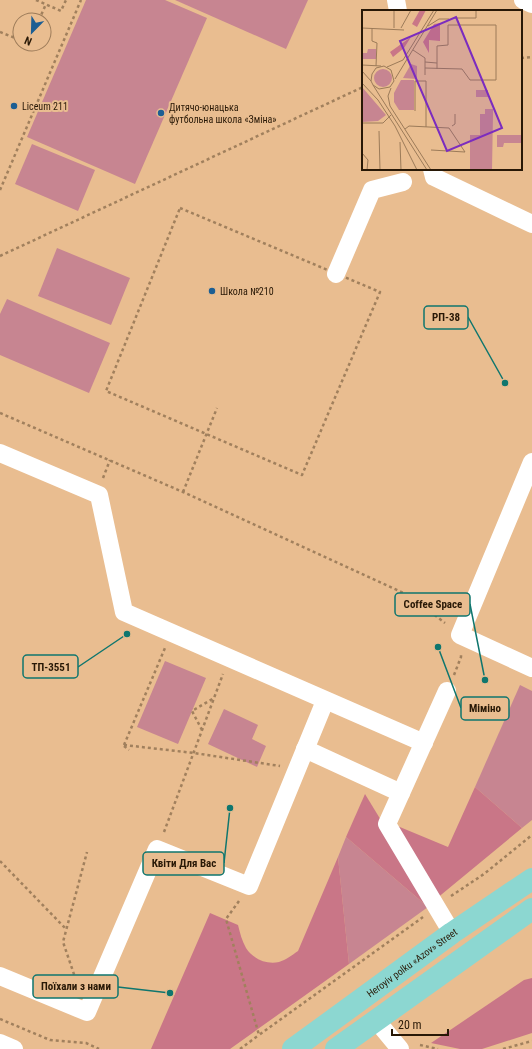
<svg xmlns="http://www.w3.org/2000/svg" width="532" height="1049" font-family="'Roboto Condensed',sans-serif">
<style>
.green{fill:#c78591}
.forest{fill:#c97687}
.lines{fill:none;stroke-linecap:round;stroke-linejoin:round}
.path{stroke:#a1805d;stroke-width:2.5;stroke-dasharray:3 3;stroke-linecap:butt}
.minor{stroke:#fff;stroke-width:18}
.major{stroke:#8cd7d1;stroke-width:22}
.poi-dot{fill:#1c5e93;stroke:#e9bd90;stroke-width:1.5}
.labels{text-anchor:middle;dominant-baseline:central;stroke-width:4;stroke-linejoin:round;paint-order:stroke}
.poi-label{font-size:10px;fill:#281806;stroke:#e9bd90;text-anchor:start}
.street-label{font-size:10px;fill:#281806;stroke:#e9bd90}
.inset-road{fill:none;stroke:#9c7b59;stroke-width:1}
.view{fill:#7b2cbf;fill-opacity:0.15;stroke:#7b2cbf;stroke-width:2}
.inset-edge{fill:none;stroke:#281806;stroke-width:2}
.leader{fill:none;stroke:#0f766e;stroke-width:1.5}
.callout-dot{fill:#0f766e;stroke:#e9bd90;stroke-width:1.5}
.callout{fill:#e9bd90;stroke:#0f766e;stroke-width:1.5}
.callout-label{font-size:11px;text-anchor:middle;font-weight:bold;fill:#281806}
</style>
<rect width="100%" height="100%" fill="#e9bd90"/>
<g class="green">
<path d="M86 0H165L207 18 135 184 27 137Z"/>
<path d="M175 0H308L286 49Z"/>
<path d="M32 144 95 170 78 211 15 184Z"/>
<path d="M57 248 130 278 111 325 38 296Z"/>
<path d="M7 299 110 343 89 393 0 355V314Z"/>
<path d="M165 661 206 678 178 744 137 727Z"/>
<path d="M520 685 532 691V820L522 828 475 787Z"/>
<path d="M224 709 258 725 252 739 266 746 257 767 208 744Z"/>
<path d="M346 837 428 907 349 964 338 857Z"/>
</g>
<g class="forest">
<path d="M475 787 522 828 436 899 395 825 448 847Z"/>
<path d="M365 794 432 904 428 907 346 837Z"/>
<path d="M338 857 349 964 230 1049H151L210 913 238 925C240 933 242 941 246 948 253 959 267 965 279 962 286 960 292 955 298 951Z"/>
<path d="M532 978V1033L482 1049H460L431 1043 524 980Z"/>
</g>
<g class="lines">
<g class="path">
<path d="M36 0 61 11 66 0"/>
<path d="M39 20 46 4"/>
<path d="M0 32 20 40"/>
<path d="M521 58 532 57"/>
<path d="M0 190 81 0"/>
<path d="M180 208 380 292 302 475 106 391Z"/>
<path d="M0 256 363 87"/>
<path d="M0 413 183 492 410 596 445 623"/>
<path d="M103 478 110 460"/>
<path d="M183 492 217 408"/>
<path d="M454 675 461 657V655"/>
<path d="M202 730 192 711 214 698"/>
<path d="M124 745 194 753 280 766"/>
<path d="M124 745 165 648"/>
<path d="M124 746 129 750"/>
<path d="M164 832 223 674"/>
<path d="M0 861 66 929"/>
<path d="M451 896 484 874 532 835"/>
<path d="M239 901 226 919 259 1035 423 917"/>
<path d="M78 986 63 942 87 852"/>
<path d="M0 1019 50 1040 86 1043 99 1049"/>
<path d="M420 1045 438 1049"/>
<path d="M240 1049 259 1035"/>
<path d="M503 1049 532 1041"/>
</g>
<g class="minor">
<path d="M396 0 398 11"/>
<path d="M523 0 532 4"/>
<path d="M432 169 434 177 532 224"/>
<path d="M336 274 372 190 403 182"/>
<path d="M0 453 99 495 124 612 424 743"/>
<path d="M532 462 460 635 532 668"/>
<path d="M447 691 387 824 452 933"/>
<path d="M305 749 401 793"/>
<path d="M0 976 87 1012 157 849 249 886 325 701"/>
<path d="M376 1020 400 1049"/>
<path d="M0 1043 14 1049"/>
</g>
<g class="major">
<path id="s1" d="M293 1049 452 933 532 879"/>
<path d="M336 1049 532 909"/>
</g>
</g>
<g class="poi-dot">
<circle cx="14" cy="106" r="4"/>
<circle cx="161" cy="113" r="4"/>
<circle cx="212" cy="291" r="4"/>
</g>
<g class="labels">
<g class="poi-label">
<text x="22" y="106">Liceum 211</text>
<text x="169" y="107">Дитячо-юнацька<tspan x="169" dy="12">футбольна школа «Зміна»</tspan></text>
<text x="220" y="291">Школа №210</text>
</g>
<g class="street-label">
<text stroke="none"><textPath href="#s1" startOffset="147">Heroyiv polku «Azov» Street</textPath></text>
</g>
</g>
<g transform="translate(362 10)">
<rect width="160" height="160" fill="#e9bd90"/>
<path d="M6 39H14V49H0V43H5ZM49 54 55 56V69L41 68ZM12 68a9 9 0 1 1 18 0a9 9 0 1 1-18 0ZM39 70H52V100H37L32 92V83ZM0 77 24 105 16 111 0 112ZM114 80H126V87H114ZM123 99H131V104L130 160H108V125H118V104H123ZM135 125H160V133H142L141 137H135Z" fill="#c78591"/>
<path d="M58 0H64L55 17 50 14ZM78 13V31L67 30V43L61 32 72 14ZM49 27 42 38 31 47 28 42Z" fill="#c97687"/>
<path class="inset-road" d="M32 0V18M92 8H114V0M66 16 77 9H87M0 18 42 20M10 18V31L15 33 14 56M39 18 49 0M51 40 63 48V65M63 52 75 53M0 55 19 56M25 57 41 50 72 0M63 58 100 59 108 70H134V15H86V35L75 36V59M0 61 9 71M33 69 75 0M0 73 16 90 33 116 55 160M11 75 17 79 28 77 32 71 29 60 22 56 14 58 10 64 9 71 11 75 16 83 65 160M29 78 26 86 28 96 69 160M53 101V71H64V117M0 113H21L29 105M90 116 93 114V104M43 119 47 116 87 118 103 142M17 121 18 160M38 132 39 160M69 140 103 142M0 143 6 150 5 160"/>
<path class="view" d="M94 7 140 118 85 141 38 31Z"/>
<rect width="160" height="160" class="inset-edge"/>
</g>
<path class="leader" d="M505 383L468 317M485 680L470 604M127 634L78 667M438 647L461 708M230 808L224 863M170 993L118 987"/>
<g class="callout-dot">
<circle cx="505" cy="383" r="4"/>
<circle cx="485" cy="680" r="4"/>
<circle cx="127" cy="634" r="4"/>
<circle cx="438" cy="647" r="4"/>
<circle cx="230" cy="808" r="4"/>
<circle cx="170" cy="993" r="4"/>
</g>
<g class="callout">
<rect x="424" y="306" width="44" height="23" rx="4"/>
<rect x="395" y="593" width="75" height="23" rx="4"/>
<rect x="23" y="655" width="55" height="23" rx="4"/>
<rect x="461" y="697" width="48" height="23" rx="4"/>
<rect x="143" y="852" width="81" height="23" rx="4"/>
<rect x="33" y="975" width="85" height="23" rx="4"/>
</g>
<g class="callout-label">
<text x="446" y="321">РП-38</text>
<text x="433" y="608">Coffee Space</text>
<text x="51" y="671">ТП-3551</text>
<text x="485" y="712">Міміно</text>
<text x="184" y="867">Квіти Для Вас</text>
<text x="76" y="990">Поїхали з нами</text>
</g>
<g transform="translate(32 32) rotate(203)"><circle r="19" fill="#e9bd90" stroke="#9c7b59"/>
<path d="M0-3L7 15L0 10L-7 15Z" fill="#1c5e93"/>
<text y="-6" font-size="11" font-weight="bold" text-anchor="middle" fill="#281806">N</text>
</g>
<path d="M392 1029v6h56v-6" fill="none" stroke="#281806" stroke-width="2"/>
<text x="398" y="1029" font-size="12" fill="#281806" stroke="#e9bd90" stroke-width="3" paint-order="stroke">20 m</text>
</svg>
